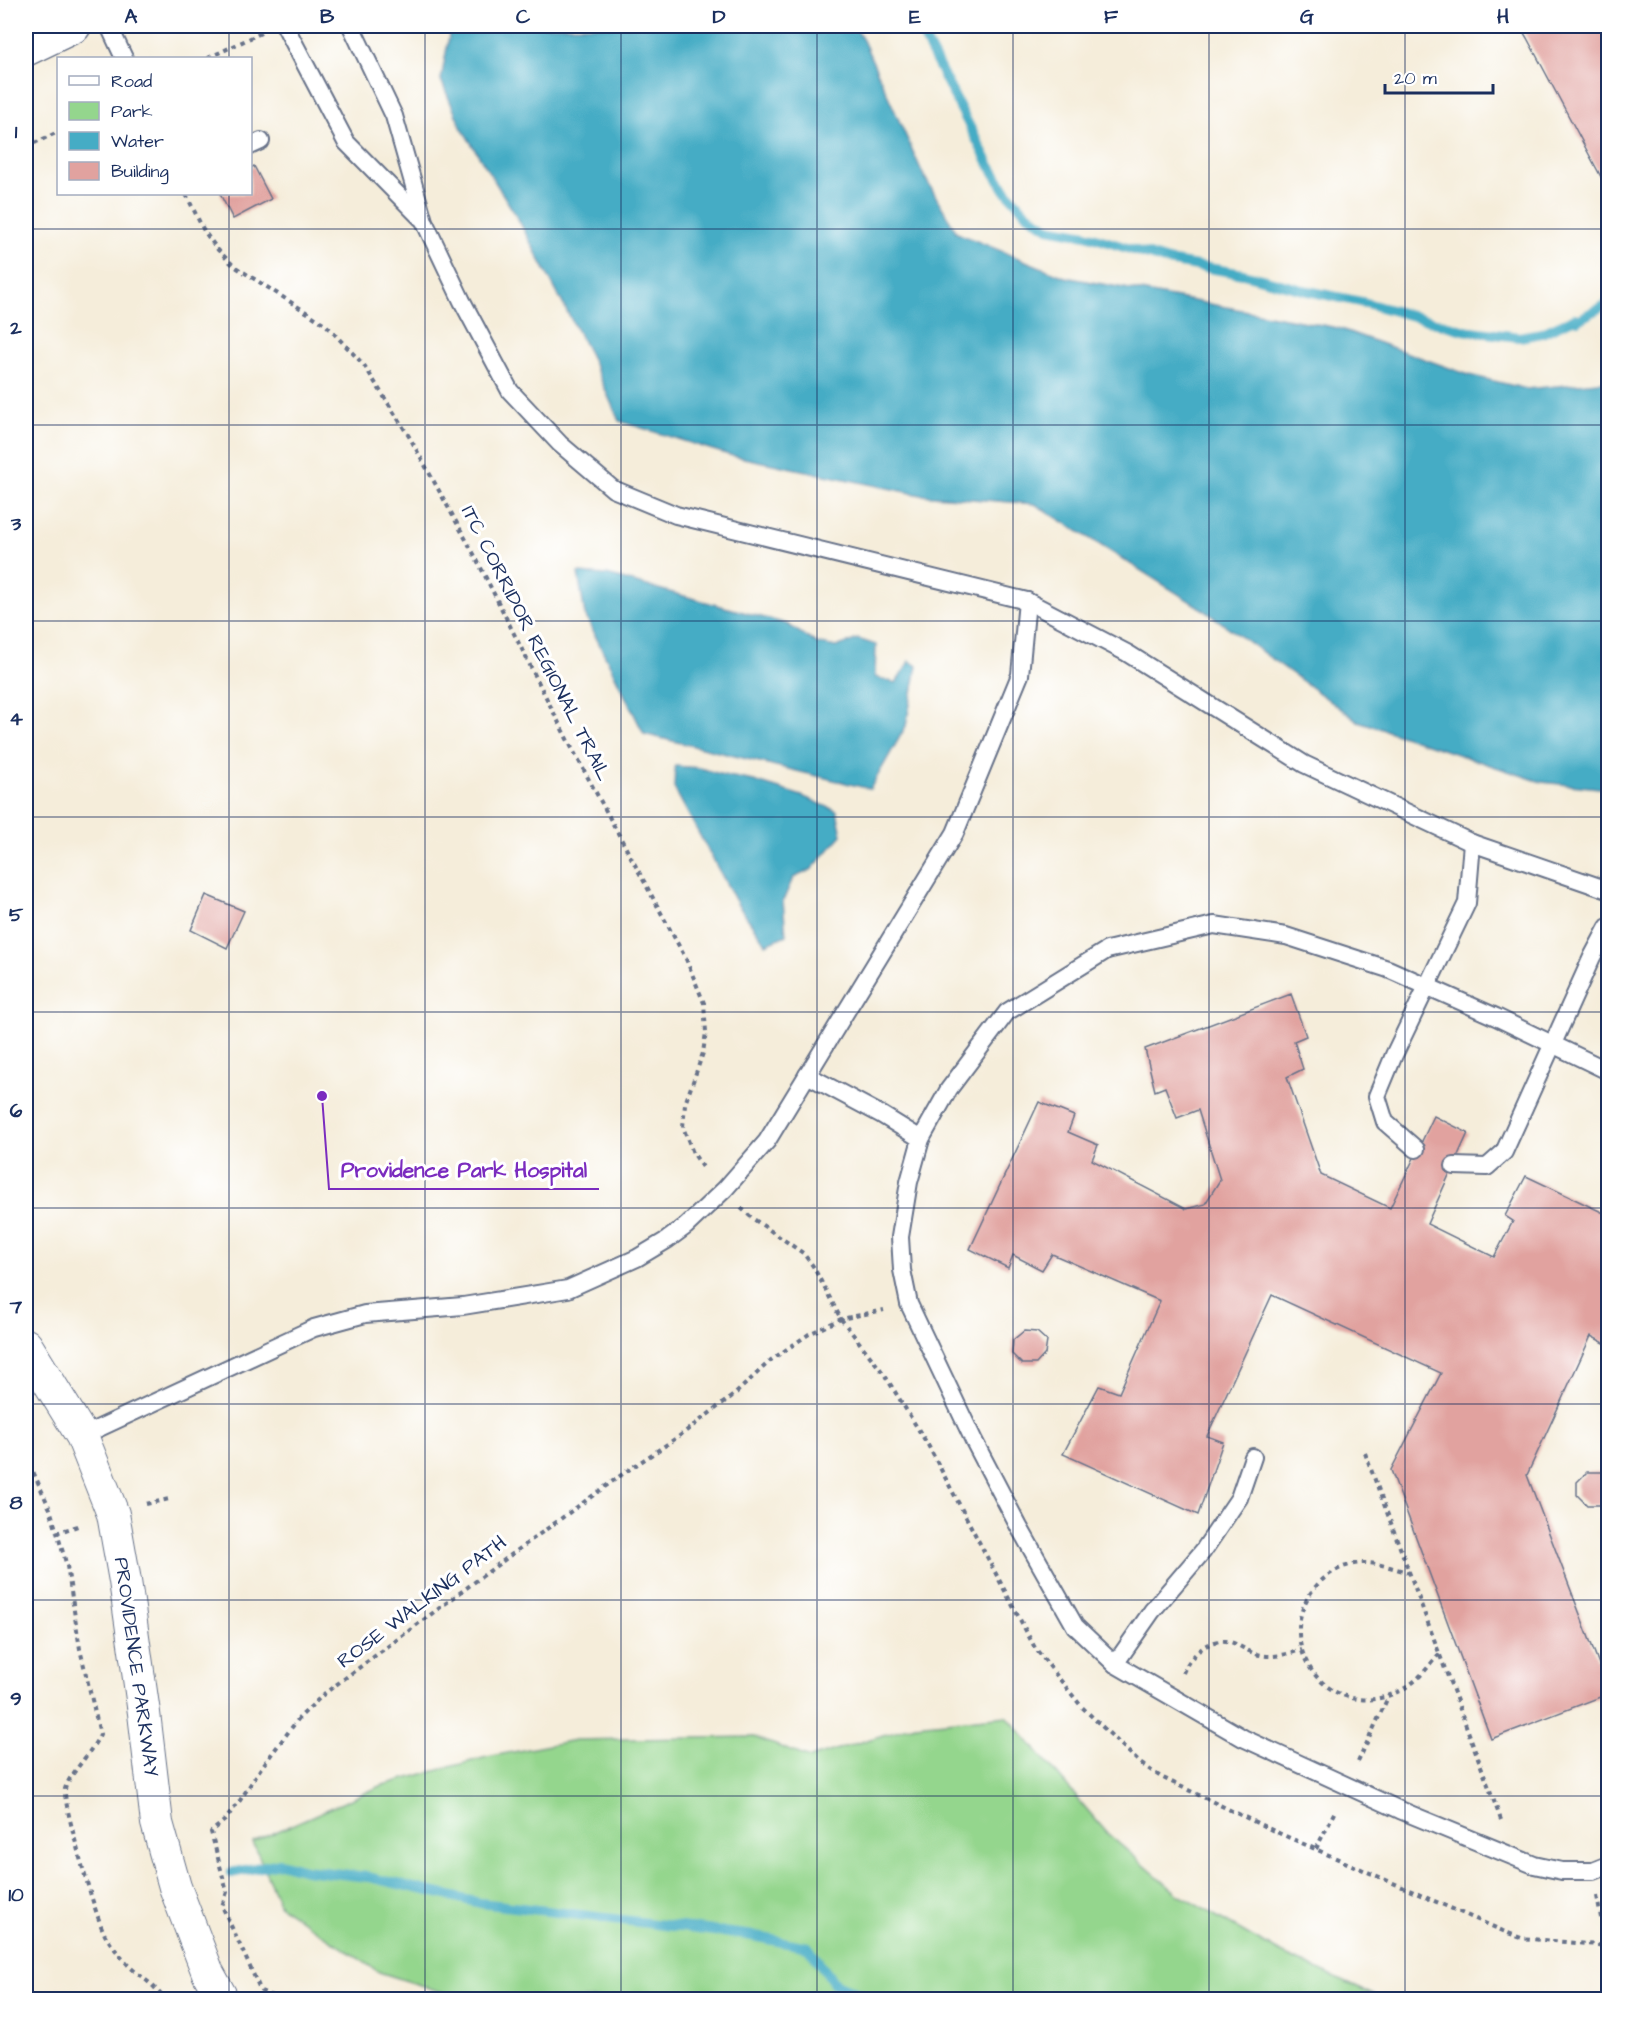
<svg xmlns="http://www.w3.org/2000/svg" width="1634" height="2025" font-family="'Architects Daughter',sans-serif">
<style>
.green{fill:#94d68d;stroke:#588276;stroke-width:1.5}
.water{fill:#45acc5;stroke:#306e92;stroke-width:1.5}
.lines{fill:none;stroke-linecap:round;stroke-linejoin:round}
.stream{stroke:#45acc5;stroke-width:10}
.building{fill:#e1a29f}
.lane-casing{stroke:#677289;stroke-width:20}
.street-casing{stroke:#677289;stroke-width:34}
.secondary-casing{stroke:#677289;stroke-width:36}
.path{stroke:#677289;stroke-width:4;stroke-dasharray:4.5 4.5;stroke-linecap:butt}
.lane{stroke:#fff;stroke-width:16}
.street{stroke:#fff;stroke-width:32}
.secondary{stroke:#fff;stroke-width:33}
.grid{fill:none;stroke:#1b2f5e;stroke-width:1.5;stroke-opacity:0.55}
.labels{text-anchor:middle;dominant-baseline:central;stroke-width:6;stroke-linejoin:round;paint-order:stroke}
.street-label{font-size:20px;fill:#1b2f5e;stroke:#fff}
.leader{fill:none;stroke:#7b2cbf;stroke-width:2}
.callout-dot{fill:#7b2cbf;stroke:#fff;stroke-width:2}
.callout-label{font-size:21px;text-anchor:middle;font-weight:bold;fill:#7b2cbf;stroke:#fff;stroke-width:6;stroke-linejoin:round;paint-order:stroke}
.neatline{fill:none;stroke:#1b2f5e;stroke-width:2}
.grid-label{font-size:20px;text-anchor:middle;font-weight:bold;fill:#1b2f5e}
</style>
<rect width="100%" height="100%" fill="#fff"/>
<filter id="ink" filterUnits="userSpaceOnUse"><feTurbulence type="fractalNoise" baseFrequency=".0167" numOctaves="2"/><feDisplacementMap in="SourceGraphic" scale="12" xChannelSelector="R" yChannelSelector="G"/><feConvolveMatrix kernelMatrix="1 2 1 2 8 2 1 2 1" color-interpolation-filters="sRGB"/></filter>
<filter id="wash" filterUnits="userSpaceOnUse"><feTurbulence type="fractalNoise" baseFrequency=".008" numOctaves="4" result="noise"/><feDisplacementMap in="SourceGraphic" scale="24" xChannelSelector="R" yChannelSelector="G"/><feGaussianBlur stdDeviation="1.35" result="paint"/><feColorMatrix in="noise" values="0 0 0 0 0 0 0 0 0 0 0 0 0 0 0 0 0 1.4 0 .05"/><feComposite in="paint" operator="in"/></filter>
<g filter="url(#wash)">
<rect width="100%" height="100%" fill="#f5edda"/>
<path class="green" d="M1007 1716 1108 1834 1179 1895 1279 1952 1382 1999H464L379 1972 280 1906 253 1842 383 1785 487 1757 575 1740 754 1737 810 1758 915 1725Z"/>
<g class="water">
<path d="M460 26H854L863 40 923 174 957 233 1065 277 1338 328 1469 375 1527 389 1607 381 1608 789 1541 782 1358 721 1204 610 1035 504 921 495 729 455 619 421 590 355 517 217 461 127 441 80 450 31Z"/>
<path d="M578 573 607 575 787 624 816 643 836 647 858 639 876 645 875 677 896 683 910 661 917 666 906 726 870 789 644 734 585 615Z"/>
<path d="M675 766 700 768 723 775 754 781 802 796 837 811 842 835 811 870 793 878 783 901 786 935 766 944 738 905 674 788Z"/>
</g>
<g class="lines">
<g class="stream">
<path d="M918 26 990 166 1006 191 1027 214 1048 228 1086 235 1168 261 1243 274 1303 290 1366 303 1463 330 1519 337 1542 333 1575 318 1578 320 1608 303"/>
<path d="M231 1873 280 1863 305 1870 368 1877 480 1903 747 1935 808 1947 834 1983 874 2000"/>
</g>
</g>
<g id="blocks">
<g class="building">
<path d="M1520 26H1608V190L1527 38Z"/>
<path d="M254 166 271 199 233 219 220 194H250V168Z"/>
<path d="M206 895 244 911 227 948 191 930Z"/>
<path d="M1291 994 1306 1036 1294 1041 1303 1069 1287 1077 1321 1175 1390 1208 1434 1116 1468 1133 1427 1224 1494 1257 1513 1221 1505 1216 1526 1176 1608 1215V1345L1591 1336 1527 1475 1608 1688V1694L1491 1739 1391 1470 1441 1373 1272 1295 1207 1436 1223 1442 1198 1515 1063 1454 1099 1386 1119 1393 1160 1301 1052 1254 1042 1270 1013 1255 1008 1268 970 1249 1039 1102 1074 1116 1068 1132 1098 1145 1092 1160 1186 1209 1205 1204 1220 1180 1198 1110 1177 1118 1165 1087 1155 1091 1145 1049Z"/>
<path d="M1024 1331 1037 1332 1047 1341 1045 1354 1036 1364H1022L1012 1354 1013 1340Z"/>
<path d="M1587 1472H1603L1608 1479V1497L1600 1505H1587L1577 1495V1482Z"/>
</g>
</g>
</g>
<g filter="url(#ink)">
<use href="#blocks" fill-opacity="0" stroke="#677289" stroke-width="1.5"/>
<g class="lines">
<g class="lane-casing">
<g id="lane">
<path d="M109 26 124 58"/>
<path d="M285 26 346 142 421 218"/>
<path d="M351 26 394 116 424 221 462 301 510 391 560 444 613 489 676 515 1027 601 1127 653 1304 764 1472 843 1608 890"/>
<path d="M250 146 261 141"/>
<path d="M1608 1071 1496 1017 1388 969 1286 936 1214 925 1107 950 1007 1012 949 1089 921 1139 909 1182 900 1237 902 1270 909 1304 974 1441 1019 1527 1075 1626 1115 1664 1243 1738 1400 1810 1534 1865 1562 1871H1593L1608 1865"/>
<path d="M807 1075 882 1115 921 1139"/>
<path d="M1416 1149 1385 1122 1377 1096 1394 1055 1467 903 1472 843"/>
<path d="M1454 1166 1487 1167 1504 1152 1592 957 1608 927"/>
<path d="M82 1436 314 1328 365 1314 463 1306 568 1289 637 1258 667 1240 686 1226 725 1189 767 1141 955 833 1020 675 1027 601"/>
<path d="M1115 1664 1152 1611 1203 1551 1239 1498 1253 1457"/>
</g>
</g>
<g class="street-casing">
<path id="street" d="M26 1345 82 1436 113 1514 125 1581 144 1713 157 1823 175 1887 208 1973 223 2000"/>
</g>
<g class="secondary-casing">
<path id="secondary" d="M26 49 74 26"/>
</g>
<g class="path">
<path d="M208 58 261 33"/>
<path d="M26 147 58 132"/>
<path d="M186 194 204 231 218 250 234 266 325 324 364 365 410 438 475 556 567 739 686 959 704 1003 706 1032 703 1053 685 1104 683 1127 693 1153 705 1170"/>
<path d="M741 1208 752 1218 803 1253 813 1266 841 1319 884 1374 928 1445 1035 1648 1081 1706 1140 1763 1161 1777 1274 1831 1503 1931 1521 1938 1608 1946"/>
<path d="M1365 1453 1501 1820"/>
<path d="M26 1456 50 1509 67 1566 80 1649 100 1734C93 1751 68 1776 65 1789 62 1801 97 1921 105 1935 111 1945 120 1956 128 1965 139 1976 156 1985 164 2000"/>
<path d="M146 1504 169 1499"/>
<path d="M56 1533 81 1525"/>
<path d="M1410 1573C1396 1569 1379 1563 1365 1563 1346 1563 1329 1572 1317 1585 1266 1642 1332 1730 1403 1689 1418 1681 1428 1667 1439 1654"/>
<path d="M1183 1673C1189 1657 1207 1639 1226 1641 1236 1642 1246 1651 1256 1654 1272 1659 1287 1654 1302 1650"/>
<path d="M1358 1762 1389 1695"/>
<path d="M1316 1849 1336 1809"/>
<path d="M1597 1896 1606 1946"/>
<path d="M281 2000 261 1991 222 1906 227 1892 211 1832 225 1820 239 1802 261 1768 299 1718 325 1693 519 1549 624 1473 678 1437 735 1394 771 1360 809 1334 841 1319 884 1310"/>
</g>
<use href="#lane" class="lane"/>
<use href="#street" class="street"/>
<use href="#secondary" class="secondary"/>
</g>
</g>
<path class="grid" d="M229 26V58M425 26V2000M621 26V2000M817 26V2000M1013 26V2000M1209 26V2000M1405 26V2000M229 194V2000M26 229H1608M26 425H1608M26 621H1608M26 817H1608M26 1012H1608M26 1208H1608M26 1404H1608M26 1600H1608M26 1796H1608"/>
<g class="labels">
<g class="street-label">
<text transform="translate(536 643) rotate(63)">ITC CORRIDOR REGIONAL TRAIL</text>
<text transform="translate(422 1602) rotate(-37)">ROSE WALKING PATH</text>
<text transform="translate(136 1667) rotate(82)">PROVIDENCE PARKWAY</text>
</g>
</g>
<path class="leader" d="M322 1096L329 1189H599"/>
<circle class="callout-dot" cx="322" cy="1096" r="6"/>
<g class="callout-label">
<text x="464" y="1177">Providence Park Hospital</text>
</g>
<rect width="1634" height="2025" fill="none" stroke="#fff" stroke-width="66"/>
<rect x="57" y="57" width="195" height="138" fill="#ffffff" stroke="#a4acbf" stroke-width="1.5"/>
<rect x="69" y="76" width="30" height="9" fill="#ffffff" stroke="#a4acbf" stroke-width="1.5"/>
<text x="111" y="87" font-size="18" fill="#1b2f5e">Road</text>
<rect x="69" y="102" width="30" height="18" fill="#94d68d" stroke="#a4acbf" stroke-width="1.5"/>
<text x="111" y="117" font-size="18" fill="#1b2f5e">Park</text>
<rect x="69" y="132" width="30" height="18" fill="#45acc5" stroke="#a4acbf" stroke-width="1.5"/>
<text x="111" y="147" font-size="18" fill="#1b2f5e">Water</text>
<rect x="69" y="162" width="30" height="18" fill="#e1a29f" stroke="#a4acbf" stroke-width="1.5"/>
<text x="111" y="177" font-size="18" fill="#1b2f5e">Building</text>
<path d="M1385 84v9h108v-9" fill="none" stroke="#1b2f5e" stroke-width="3"/>
<text x="1394" y="84" font-size="18" fill="#1b2f5e" stroke="#ffffff" stroke-width="4.5" paint-order="stroke">20 m</text>
<rect x="33" y="33" width="1568" height="1959" class="neatline"/>
<g class="grid-label">
<text x="131" y="23">A</text>
<text x="327" y="23">B</text>
<text x="523" y="23">C</text>
<text x="719" y="23">D</text>
<text x="915" y="23">E</text>
<text x="1111" y="23">F</text>
<text x="1307" y="23">G</text>
<text x="1503" y="23">H</text>
<text x="16" y="138">1</text>
<text x="16" y="334">2</text>
<text x="16" y="530">3</text>
<text x="16" y="725">4</text>
<text x="16" y="921">5</text>
<text x="16" y="1117">6</text>
<text x="16" y="1313">7</text>
<text x="16" y="1509">8</text>
<text x="16" y="1705">9</text>
<text x="16" y="1901">10</text>
</g>
</svg>
